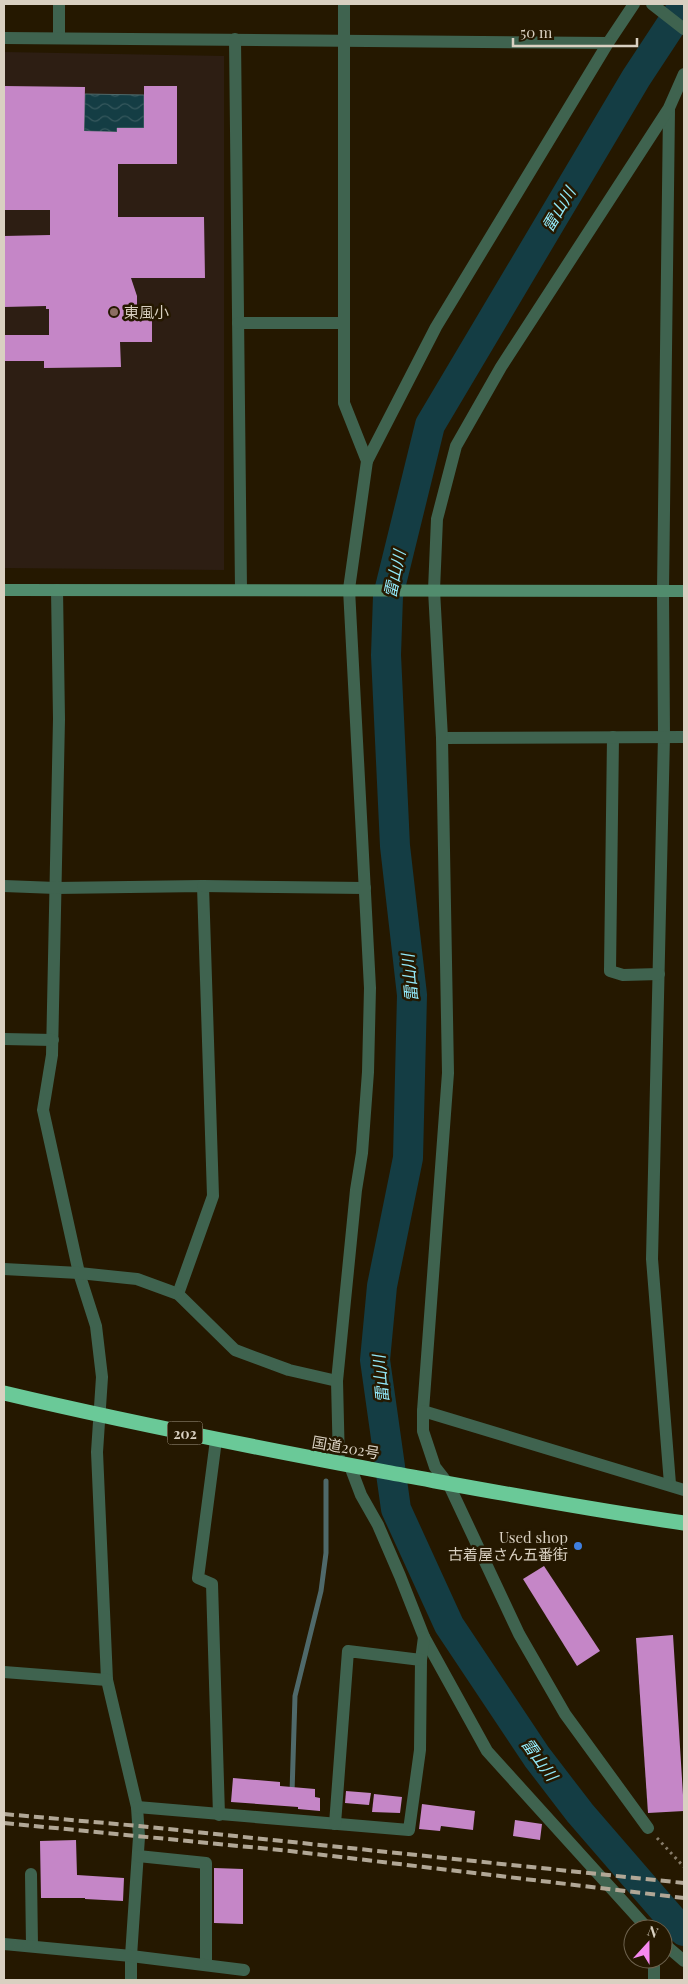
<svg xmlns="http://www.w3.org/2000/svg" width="688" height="1984" font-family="'Playfair Display','Noto Sans JP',serif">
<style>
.education{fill:#2d1e13}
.water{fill:url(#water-waves);stroke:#4f696a}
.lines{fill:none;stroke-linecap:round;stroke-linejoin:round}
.stream{stroke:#4f696a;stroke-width:5}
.river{stroke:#143d44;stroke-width:30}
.building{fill:#c586c7}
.path{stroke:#867b68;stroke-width:3;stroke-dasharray:2.5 4;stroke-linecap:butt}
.street{stroke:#3f634f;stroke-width:12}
.secondary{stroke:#518c6d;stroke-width:12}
.highway{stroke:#6ac998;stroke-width:15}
.rail{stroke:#b1a796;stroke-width:4;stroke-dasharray:10 5;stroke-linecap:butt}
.education-dot{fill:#8d6e63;stroke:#251800;stroke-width:2}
.shop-dot{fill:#3f7fe0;stroke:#251800;stroke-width:2}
.labels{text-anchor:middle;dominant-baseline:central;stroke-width:5;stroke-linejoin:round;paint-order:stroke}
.shield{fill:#251800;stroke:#a39987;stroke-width:1}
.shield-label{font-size:14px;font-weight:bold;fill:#d9d0c1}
.poi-label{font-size:15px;fill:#d9d0c1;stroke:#251800;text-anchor:start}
.street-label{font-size:15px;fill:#d9d0c1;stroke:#251800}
.water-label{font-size:16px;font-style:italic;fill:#92e9f9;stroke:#251800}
</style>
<defs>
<pattern id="water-waves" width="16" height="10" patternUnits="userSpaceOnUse" patternTransform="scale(1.25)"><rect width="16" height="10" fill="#143d44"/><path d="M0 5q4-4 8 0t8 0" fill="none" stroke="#36585d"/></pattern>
</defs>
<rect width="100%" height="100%" fill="#251800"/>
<path class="education" d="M4 52 224 56V570L4 568Z"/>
<path class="water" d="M85 94 144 95V128H117V132L84 131Z"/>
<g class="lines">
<path class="stream" d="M292 1793 295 1696 321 1591 326 1553V1481"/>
<path class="river" d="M684 5 636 78 430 425 388 596 386 655 395 846 412 995 408 1158 382 1286 375 1360 396 1509 449 1625 537 1757 580 1813 676 1924 684 1931"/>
</g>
<g class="building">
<path d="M4 86 85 87 84 131 117 132V128H144V86H177V164H118V217H204L205 278H131L137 296V309L152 310V342H120L121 367 44 368V361H4V335H49V309H46V306L4 307V236L50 235V210H4Z"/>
<path d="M544 1566 600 1651 577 1666 523 1579Z"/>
<path d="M673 1635 684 1811 648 1813 636 1638Z"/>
<path d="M233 1778 280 1782V1786L315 1789V1797L320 1798V1811L298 1809V1807L231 1802Z"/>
<path d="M346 1791 371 1793 369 1805 345 1803Z"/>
<path d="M374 1794 402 1797 400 1813 372 1812Z"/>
<path d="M422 1804 475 1811 473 1830 441 1826 440 1831 419 1829Z"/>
<path d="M515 1820 542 1824 540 1840 513 1836Z"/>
<path d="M76 1840 77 1875 124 1878 123 1901 85 1899V1898H41L40 1841Z"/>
<path d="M214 1868 243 1869V1924L214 1923Z"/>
</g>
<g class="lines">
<path class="path" d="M657 1838 684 1867"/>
<g class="street">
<path d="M652 4 684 29"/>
<path d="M59 37V4"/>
<path d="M4 38 608 43 634 4"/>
<path d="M235 39 241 590"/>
<path d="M669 110 663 591 664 736 652 1259 670 1484"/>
<path d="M238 323H344"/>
<path d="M367 461 436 327 608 43"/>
<path d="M57 590 59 719 52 1055 43 1110 79 1273 96 1326 102 1377 97 1452 107 1680 137 1807 139 1837 131 1956V1980"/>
<path d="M613 737 610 971 623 975 659 974"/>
<path d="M442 738 684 737"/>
<path d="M4 886 56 888 203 886 213 1196 178 1294"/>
<path d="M203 886 365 888"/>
<path d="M4 1039 53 1040"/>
<path d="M4 1269 79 1273 137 1279 178 1294 235 1350 289 1370 337 1381"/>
<path d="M423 1411 448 1073 442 738 434 590 437 519 456 446 501 367 669 108 684 74"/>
<path d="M216 1440 198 1578 212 1584 219 1815"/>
<path d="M339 1464 337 1381 356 1190 362 1153 368 1072 370 988 349 589 367 461 344 403V4"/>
<path d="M350 1466 361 1495 378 1525 400 1576 424 1637 487 1751 648 1929"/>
<path d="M4 1672 107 1680"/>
<path d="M137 1807 409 1830 420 1750 421 1660 424 1637"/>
<path d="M335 1824 348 1651 421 1660"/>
<path d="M648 1828 565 1714 519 1634 449 1485 435 1467 423 1431V1411L684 1490"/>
<path d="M138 1856 206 1863V1965"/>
<path d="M31 1874 32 1946"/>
<path d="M663 1943 684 1961"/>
<path d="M4 1944 131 1956 244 1970"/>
<path d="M654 1959V1980"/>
</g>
<path class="secondary" d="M4 590 684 591"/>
<path class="highway" d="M4 1393C130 1423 258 1448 386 1472 485 1490 584 1509 684 1523"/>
<g class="rail">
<path d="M4 1814 139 1826 684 1883"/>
<path d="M4 1823 290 1851 684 1898"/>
</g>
</g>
<circle class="education-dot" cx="114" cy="312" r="5"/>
<circle class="shop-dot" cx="578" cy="1546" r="5"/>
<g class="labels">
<rect class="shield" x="167.5" y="1421.5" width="35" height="23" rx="4"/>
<g class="shield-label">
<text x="185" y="1433">202</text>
</g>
<g class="poi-label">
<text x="124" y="312">東風小</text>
<text x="568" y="1537" text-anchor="end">Used shop<tspan x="568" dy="17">古着屋さん五番街</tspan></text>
</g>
<g class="street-label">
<text transform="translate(346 1447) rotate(10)">国道202号</text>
</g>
<g class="water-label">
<text transform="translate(558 209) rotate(-59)">雷山川</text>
<text transform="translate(394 574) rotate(-78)">雷山川</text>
<text transform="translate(409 978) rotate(-95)">雷山川</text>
<text transform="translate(380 1379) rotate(-95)">雷山川</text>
<text transform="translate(540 1759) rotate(54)">雷山川</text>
</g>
</g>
<rect width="688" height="1984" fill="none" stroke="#d9d0c1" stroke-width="10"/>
<g transform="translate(648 1944) rotate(21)"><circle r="24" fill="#251800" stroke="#6d624d"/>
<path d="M0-4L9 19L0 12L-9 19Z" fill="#f589ee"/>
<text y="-8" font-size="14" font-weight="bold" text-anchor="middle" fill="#d9d0c1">N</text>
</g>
<path d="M513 38v8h124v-8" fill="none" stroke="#d9d0c1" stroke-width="2.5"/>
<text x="520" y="38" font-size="15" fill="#d9d0c1" stroke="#251800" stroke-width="4" paint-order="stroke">50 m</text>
</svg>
